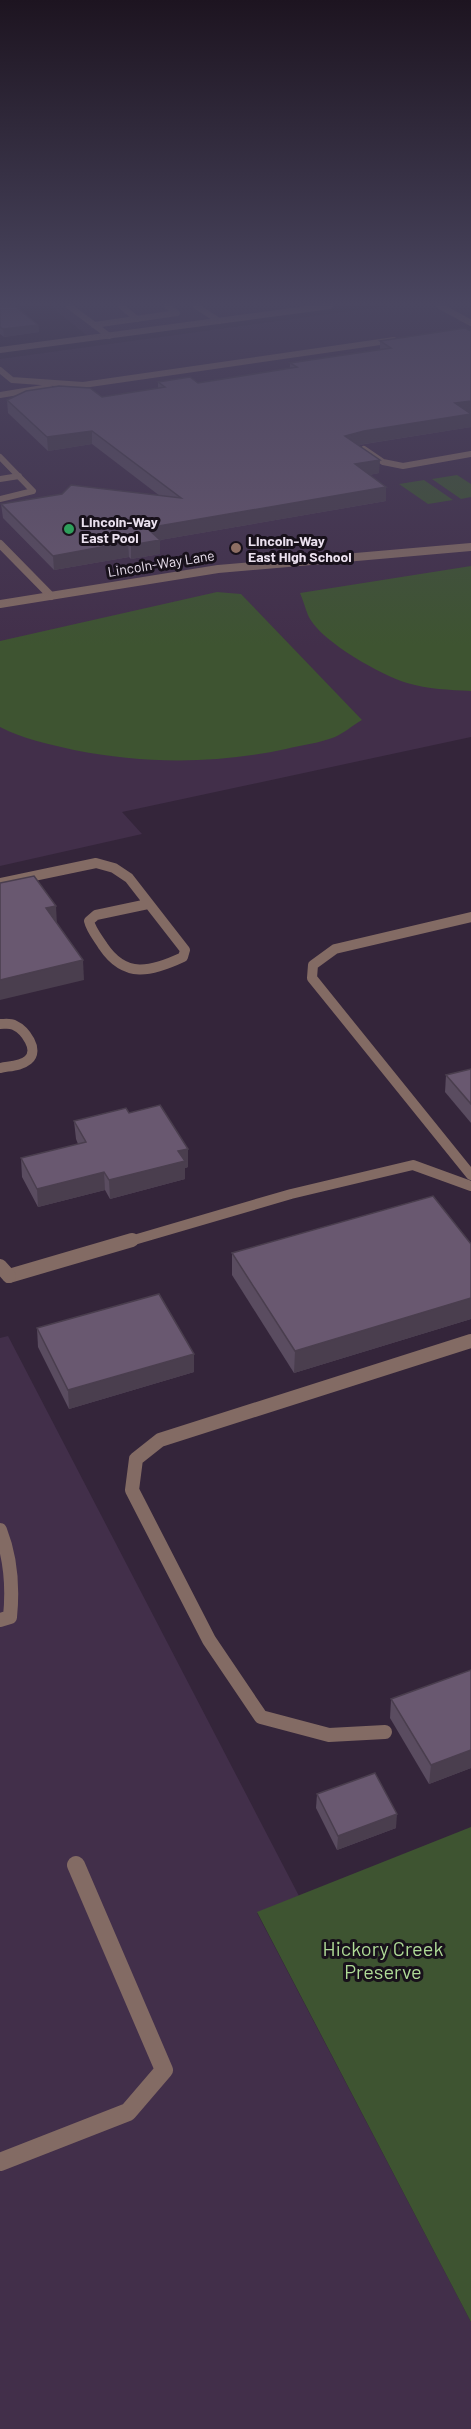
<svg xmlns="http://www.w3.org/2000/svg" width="471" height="2429" font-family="Barlow,sans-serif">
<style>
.built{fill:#422f4a}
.green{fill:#3e5431}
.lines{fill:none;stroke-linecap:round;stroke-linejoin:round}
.service-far4{stroke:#836b64;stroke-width:6}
.service-far3{stroke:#836b64;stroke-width:8}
.service-far2{stroke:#836b64;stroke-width:10}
.service-far1{stroke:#836b64;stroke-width:14}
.service{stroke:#836b64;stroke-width:18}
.minor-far2{stroke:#836b64;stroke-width:6}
.minor-far1{stroke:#836b64;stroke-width:8}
.minor{stroke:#836b64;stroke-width:14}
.wall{fill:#5a4c60}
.shaded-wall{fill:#4a3e4e}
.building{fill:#695870;stroke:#4a3e4e;stroke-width:1.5}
.leisure-dot{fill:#2e9e5b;stroke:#18111b;stroke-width:2}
.education-dot{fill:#8d6e63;stroke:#18111b;stroke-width:2}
.labels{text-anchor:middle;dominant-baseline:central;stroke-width:6;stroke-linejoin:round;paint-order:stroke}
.far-poi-label{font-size:14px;font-weight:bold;fill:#eae0ee;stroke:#18111b;text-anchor:start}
.far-street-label{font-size:14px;fill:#eae0ee;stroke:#18111b}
.near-park-label{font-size:20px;fill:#afdb97;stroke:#18111b}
</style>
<rect width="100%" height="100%" fill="#34253a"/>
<g class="built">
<path d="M50 306H321L89 337Z"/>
<path d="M387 306H471V737L122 812 142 834 0 866V359Z"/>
<path d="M8 1336 299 1896 257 1913 471 2322V2429H0V1338Z"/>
</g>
<g class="green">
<path d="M457 475 471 484V497L461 499 432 479Z"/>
<path d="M424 480 453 500 428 504 399 484Z"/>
<path d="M471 566V691C449 690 428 689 407 683 381 675 324 643 310 619 306 612 304 602 300 593Z"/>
<path d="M217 592 241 594 362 720C353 725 344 733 335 737 320 743 302 745 286 749 215 764 145 764 74 750 48 744 23 739 0 727V641Z"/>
<path d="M471 1827V2322L257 1912Z"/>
</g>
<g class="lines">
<g class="service-far4">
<path d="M69 306 109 336"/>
<path d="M121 306 137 319"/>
<path d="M196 306 219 321"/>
<path d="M440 306 471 323"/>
<path d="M94 325 177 313 167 306"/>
<path d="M0 370 12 380 83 385 394 340"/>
<path d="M0 395 49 387"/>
<path d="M364 449 383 462 403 466 471 454"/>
<path d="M0 457 33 491 0 499"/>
<path d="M0 479 19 476"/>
</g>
<path class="service-far3" d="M0 544 51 596"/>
<g class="service-far2">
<path d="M0 883 96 863 114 868 129 878 185 950 183 957C151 972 125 979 103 946 98 938 91 930 89 921L96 915 148 904"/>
<path d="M471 917 335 949 313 965 312 978 471 1175"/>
<path d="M0 1024C5 1024 10 1023 14 1025 25 1030 40 1050 28 1060 21 1066 9 1066 0 1068"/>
<path d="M127 1242 291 1194 413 1165 471 1186"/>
</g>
<g class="service-far1">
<path d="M9 1276 132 1240"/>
<path d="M0 1530C11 1558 13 1587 10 1617L0 1620"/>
<path d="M385 1732 329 1735 261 1717 209 1640 132 1490 136 1459 160 1440 471 1341"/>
</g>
<path class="service" d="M0 2162 128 2112 164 2070 76 1865"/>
<path class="minor-far2" d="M0 350 330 306"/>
<path class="minor-far1" d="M0 604 218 569 471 547"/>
<path class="minor" d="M0 1266 9 1276"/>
</g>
<g class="wall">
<path d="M0 306 38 325 39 332 4 337 0 334Z"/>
<path d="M471 331V427L359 445 379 473 369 475 386 487V501L160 540V554L131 559 129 557 54 570 3 518 1 504 160 496 92 444 48 451 8 413 7 400 102 397 158 388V382L198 383 290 368V363L380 350V341Z"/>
<path d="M471 1069V1123L445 1092 446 1075Z"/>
<path d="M129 1113 188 1167 185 1168V1179L110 1199 105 1190 38 1207 22 1177 21 1158 78 1144 76 1139 74 1121Z"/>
<path d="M471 1244V1319L294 1373 232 1275V1253Z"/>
<path d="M37 1328 194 1372 69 1409 38 1347Z"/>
<path d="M471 1670V1768L429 1784 390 1718 391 1699Z"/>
<path d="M317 1794 396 1828 337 1850 316 1808Z"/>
</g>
<g class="shaded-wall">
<path d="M38 325 39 332 4 337 3 329Z"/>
<path d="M471 401V413L455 403Z"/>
<path d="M471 414V427L364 444 344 449 345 436 364 431Z"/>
<path d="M92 431V444L48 451 47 437Z"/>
<path d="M380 460 379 473 354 478 355 464Z"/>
<path d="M386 487V501L160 540V554L131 559V545L147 528Z"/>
<path d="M128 542 129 557 54 570 53 556Z"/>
<path d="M56 906 57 925 46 908Z"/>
<path d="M83 960 84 980 0 1000V980Z"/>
<path d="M188 1149V1167L185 1168V1179L110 1199 109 1180 178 1151Z"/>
<path d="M104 1172 105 1190 38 1207 37 1189Z"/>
<path d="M471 1298V1319L294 1373 295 1351Z"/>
<path d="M194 1354V1372L69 1409 68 1390Z"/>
<path d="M471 1750V1768L429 1784 431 1765Z"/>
<path d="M397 1814 396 1828 337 1850 338 1836Z"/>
</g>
<g class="building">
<path d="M0 306H15L38 325 3 329 0 327Z"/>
<path d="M465 328 471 331V401L455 403 471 414 364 431 345 436 380 460 355 464 386 487 147 528 160 540 131 545 128 542 53 556 1 504 62 494 71 485 181 498 92 431 47 437 7 400 26 391 59 386 90 388 102 397 165 387 158 382 190 377 198 383 297 367 290 363 391 348 380 341Z"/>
<path d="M34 876 56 906 46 908 83 960 0 980V883Z"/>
<path d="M471 1069V1104L446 1075Z"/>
<path d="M160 1105 188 1149 178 1151 185 1161 109 1180 104 1172 37 1189 21 1158 86 1142 74 1121 126 1108 129 1113Z"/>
<path d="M433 1196 471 1244V1298L295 1351 232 1253Z"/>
<path d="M159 1294 194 1354 68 1390 37 1328Z"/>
<path d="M471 1670V1750L431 1765 391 1699Z"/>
<path d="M375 1773 397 1814 338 1836 317 1794Z"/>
</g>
<linearGradient id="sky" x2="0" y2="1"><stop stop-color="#1d1420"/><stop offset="0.47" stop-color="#4a4660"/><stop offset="1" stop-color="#4a4660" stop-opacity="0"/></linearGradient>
<rect width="471" height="646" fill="url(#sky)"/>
<circle class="leisure-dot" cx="69" cy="529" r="6"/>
<circle class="education-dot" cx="236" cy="548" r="6"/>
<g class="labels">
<g class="far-poi-label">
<text x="81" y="521">Lincoln-Way<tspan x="81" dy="16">East Pool</tspan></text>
<text x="248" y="540">Lincoln-Way<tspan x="248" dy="16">East High School</tspan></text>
</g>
<g class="far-street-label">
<text transform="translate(161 563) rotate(-9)">Lincoln-Way Lane</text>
</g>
<g class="near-park-label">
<text x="383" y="1948">Hickory Creek<tspan x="383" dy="23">Preserve</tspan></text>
</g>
</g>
</svg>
